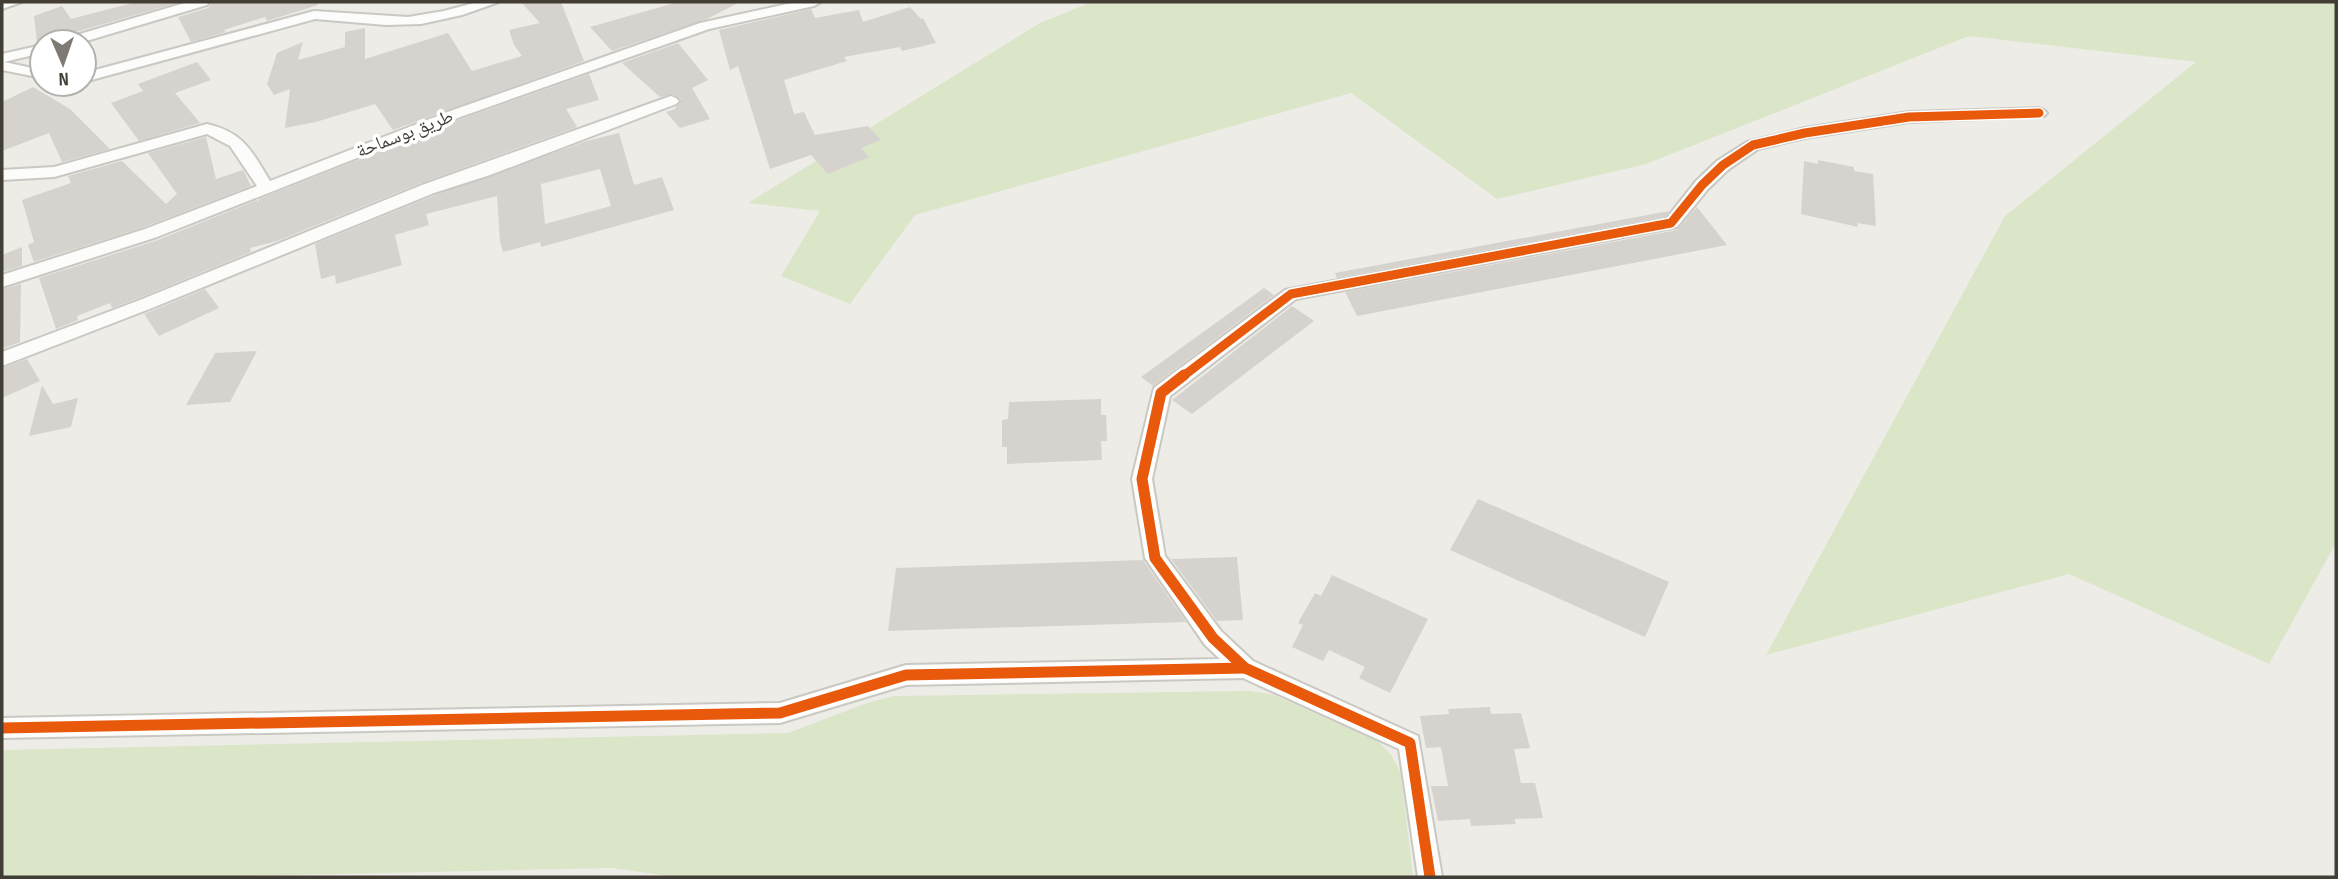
<svg xmlns="http://www.w3.org/2000/svg" width="2338" height="879" font-family="'Sofia Sans Condensed','Noto Naskh Arabic',sans-serif">
<style>
.green{fill:#dbe6c9}
.building{fill:#d6d3ce;fill-rule:evenodd}
.lines{fill:none;stroke-linecap:round;stroke-linejoin:round}
.street-casing{stroke:#cac8c3;stroke-width:4}
.street{fill:#fcfcfb;fill-rule:evenodd}
.cycleway-far1-casing{stroke:#fff;stroke-width:12}
.cycleway-casing{stroke:#fff;stroke-width:16}
.cycleway-far1{stroke:#e8590c;stroke-width:9}
.cycleway{stroke:#e8590c;stroke-width:11}
.labels{text-anchor:middle;dominant-baseline:central;stroke-width:7;stroke-linejoin:round;paint-order:stroke}
.street-label{font-size:19px;fill:#423d35;stroke:#fff}
</style>
<rect width="100%" height="100%" fill="#eeece7"/>
<g class="green">
<path d="M1092 2H2336V543L2269 664 2069 574 1766 655 2005 216 2196 62 1969 36 1646 164 1497 199 1351 93 915 215 850 304 781 276 820 211 748 203 1040 23Z"/>
<path d="M1248 691 1271 694 1378 741 1391 755 1401 773 1413 877H677L611 868 199 877H2V750L788 733 867 703 893 696Z"/>
</g>
<g class="building">
<path d="M136 2H180L62 36 58 42H37L34 16 62 6 71 19Z"/>
<path d="M212 2H318V5L267 21 265 17 224 30 226 32 191 42 178 17 208 8Z"/>
<path d="M521 2H561L584 61 393 130 375 104 316 122 285 128 290 89 274 95 267 84 277 53 303 42 298 60 345 47V32L365 28V59L448 33 472 71 522 56 514 45 509 30 540 23Z"/>
<path d="M678 2H740L707 19 612 51 590 27Z"/>
<path d="M910 7 921 19 923 18 936 43 902 51 900 47 844 57 847 61 784 80 794 114 804 112 815 135 868 126 881 140 861 148 869 157 828 174 811 155 770 169 738 66 730 70 719 30 811 9 815 18 859 10 863 22Z"/>
<path d="M678 43 708 80 692 88 710 119 680 128 666 112 675 109 681 99 672 94 660 97 622 63Z"/>
<path d="M197 62 211 80 175 93 200 123 139 141 111 103 143 91 138 84Z"/>
<path d="M589 74 599 100 566 109 577 127 421 183 277 241 250 248 251 252 139 298 112 308 110 303 77 316 78 320 56 329 39 278 158 240 257 200 258 203 259 199 464 118Z"/>
<path d="M33 87 70 109 110 149 62 162 49 133 2 151V102Z"/>
<path d="M619 133 634 185 662 177 674 210 541 247 540 242 503 252 500 241 497 196 426 214 429 225 395 235 402 265 336 284 335 275 321 279 315 244 435 195 587 141ZM600 169 611 206 545 224 541 184Z"/>
<path d="M206 137 216 179 243 170 251 186 144 227 34 262 28 245 34 242 22 200 71 183 68 176 122 161 166 204 177 194 148 153Z"/>
<path d="M1818 160 1854 167V171L1873 174 1876 226 1857 223 1858 227 1801 214 1804 161 1818 164Z"/>
<path d="M1697 207 1727 245 1357 316 1345 292 1677 230Z"/>
<path d="M1669 211 1665 217 1337 278 1335 273Z"/>
<path d="M22 247V266L2 272V255Z"/>
<path d="M21 284 20 342 2 349V289Z"/>
<path d="M1264 288 1274 295 1153 386 1141 377Z"/>
<path d="M205 289 219 308 159 336 144 314Z"/>
<path d="M1292 306 1314 321 1192 414 1172 400Z"/>
<path d="M257 351 230 402 186 405 215 353Z"/>
<path d="M27 359 40 381 2 398V368Z"/>
<path d="M42 385 53 404 78 398 71 427 29 436Z"/>
<path d="M1101 399V415H1106L1107 441H1101L1102 460 1007 464V447H1002V420L1008 419 1009 402Z"/>
<path d="M1478 499 1669 582 1645 637 1450 550Z"/>
<path d="M1237 557 1243 620 1217 621 1171 559Z"/>
<path d="M1143 560 1186 622 888 631 896 568Z"/>
<path d="M1332 575 1428 619 1390 693 1359 678 1365 667 1329 650 1323 661 1292 647 1303 625 1298 623 1315 593 1321 596Z"/>
<path d="M1490 707 1491 714 1521 713 1530 748 1514 749 1521 783H1535L1543 818 1514 819 1516 824 1471 826 1470 819 1438 821 1431 786H1448L1441 747 1426 748 1420 716 1449 714 1448 709Z"/>
</g>
<g class="lines">
<g class="street-casing">
<g id="street">
<path d="M2 2H22L2 9Z"/>
<path d="M188 2H209L207 5 83 42H61L63 39Z"/>
<path d="M478 2H499L462 15 421 24 386 25 315 19 84 82V73L314 11 408 17 444 11Z"/>
<path d="M796 2H821L814 6 709 29 463 116 157 237 2 287V275L145 229 257 186 230 146 207 134 54 177 2 180V170L54 167 207 124C243 132 252 151 270 181L453 110 700 23Z"/>
<path d="M42 45V53L4 62 42 70V78L2 70V54Z"/>
<path d="M671 96 676 98 679 101 676 104 490 175 434 193 152 308 2 366V352L140 300 422 185Z"/>
<path d="M2039 108 2044 110 2047 113 2044 116 1909 122 1805 138 1758 149 1729 169 1708 189 1677 227 1296 299 1170 396 1152 479 1165 556 1221 631 1253 661 1418 736 1442 877H1418L1399 749 1243 678 906 685 780 723 2 738V718L780 703 906 665 1220 659 1205 645 1145 558 1132 479 1154 388 1285 290 1666 219 1696 181 1717 161 1747 142 1805 128 1909 112Z"/>
</g>
</g>
<use href="#street" class="street"/>
<g class="cycleway-far1-casing">
<path id="cycleway-far1" d="M1182 377 1291 294 1671 223 1702 185 1723 165 1753 145 1805 133 1909 117 2039 113"/>
</g>
<g class="cycleway-casing">
<g id="cycleway">
<path d="M1184 375 1161 393 1142 479 1155 558 1213 638 1245 668 1410 743 1430 877"/>
<path d="M2 728 780 713 906 675 1245 668"/>
</g>
</g>
<use href="#cycleway-far1" class="cycleway-far1"/>
<use href="#cycleway" class="cycleway"/>
</g>
<g class="labels">
<g class="street-label">
<text transform="translate(405 134) rotate(-21)">طريق بوسماحة</text>
</g>
</g>
<rect width="2338" height="879" fill="none" stroke="#423d35" stroke-width="7"/>
<g transform="translate(63 63) rotate(178)"><circle r="33" fill="#ffffff" stroke="#b3b1ae" stroke-width="2"/>
<path d="M0-5L12 26L0 18L-12 26Z" fill="#7e7a73"/>
<text y="-10" font-size="19" font-weight="bold" text-anchor="middle" fill="#423d35">N</text>
</g>
</svg>
